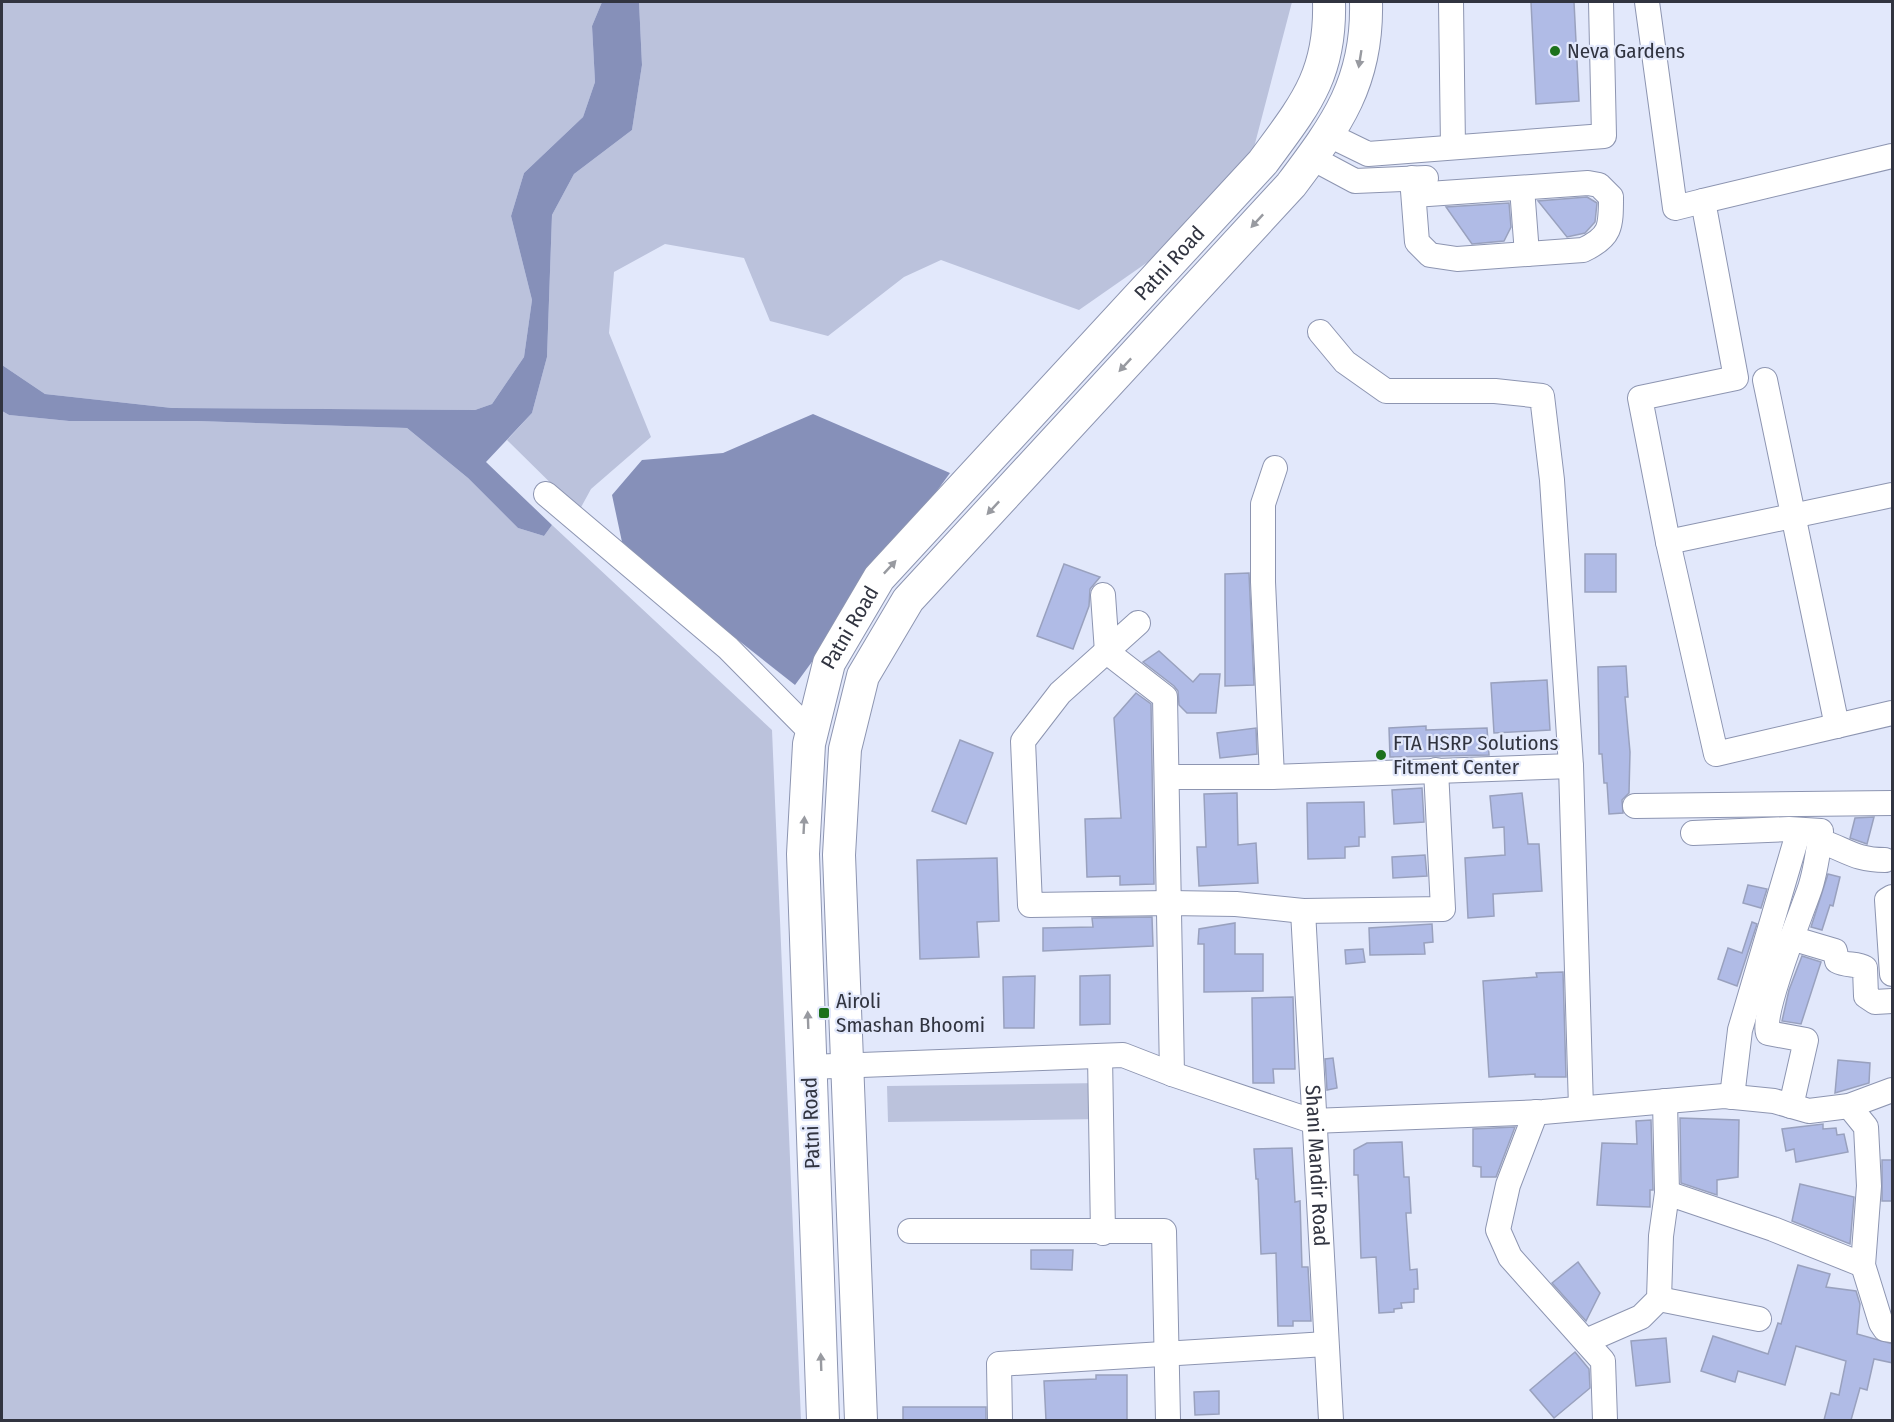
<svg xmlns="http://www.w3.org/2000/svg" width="1894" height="1422" font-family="'Fira Sans Condensed',sans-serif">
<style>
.green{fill:#bbc2dc}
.water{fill:#8690b9}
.building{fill:#b0bbe6;stroke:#99a1be;stroke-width:1.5}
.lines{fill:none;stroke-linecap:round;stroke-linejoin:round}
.minor-casing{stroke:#8d95b1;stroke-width:26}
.major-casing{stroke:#8d95b1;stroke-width:34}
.minor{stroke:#fff;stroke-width:24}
.major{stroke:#fff;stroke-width:32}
.oneway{fill:#989aa0}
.poi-dot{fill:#1c711c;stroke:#e2e8fb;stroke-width:2}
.labels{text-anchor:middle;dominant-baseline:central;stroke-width:4.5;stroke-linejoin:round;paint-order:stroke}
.poi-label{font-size:21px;fill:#313440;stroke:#e2e8fb;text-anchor:start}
.street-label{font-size:21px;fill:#313440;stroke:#e2e8fb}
</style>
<rect width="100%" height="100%" fill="#e2e8fb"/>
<g class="green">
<path d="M2 2H602L592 26 595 82 583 117 524 173 511 216 532 300 524 357 492 404 475 410 172 408 45 394 2 365Z"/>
<path d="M639 2H1292L1241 197 1079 310 941 260 904 277 828 336 770 321 744 258 665 244 614 272 609 333 651 437 591 489 579 511 507 440 532 413 547 357 552 215 574 174 632 130 642 65Z"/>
<path d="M2 411 9 415 69 421H198L407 428 468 478 518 528 544 536 552 525 772 730 801 1420H2Z"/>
<path d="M1101 1083 1102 1119 888 1122 887 1086Z"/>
</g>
<g class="water">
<path d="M602 2H639L642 65 632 130 574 174 552 215 547 357 532 413 486 462 552 525 544 536 518 528 468 478 407 428 198 421H69L9 415 2 411V365L45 394 172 408 475 410 492 404 524 357 532 300 511 216 524 173 583 117 595 82 592 26Z"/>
<path d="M813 414 950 473 795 685 681 595 622 542 612 495 642 460 723 453Z"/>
</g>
<g class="building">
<path d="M1531 2H1574L1579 101 1536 104Z"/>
<path d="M1587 197 1597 203 1595 222 1585 233 1567 237 1538 201Z"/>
<path d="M1509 203 1511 227 1504 241 1472 244 1446 207Z"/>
<rect x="1585" y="554" width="31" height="38"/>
<path d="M1064 564 1100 577 1090 589 1089 606 1073 649 1037 636Z"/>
<path d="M1249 573 1254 685 1225 686V574Z"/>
<path d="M1159 651 1193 682 1200 674H1220L1216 713H1187L1179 705 1178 691 1174 686 1143 662Z"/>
<path d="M1626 666 1628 697H1625L1630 752 1629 793 1622 800 1623 813 1609 814 1607 783H1604L1602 754H1599L1598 667Z"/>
<path d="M1547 680 1550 730 1494 733 1491 683Z"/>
<path d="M1136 693 1151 704 1154 884 1120 885V876L1087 877 1085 819 1121 818 1114 718Z"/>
<path d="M1426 726V730L1487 728 1489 755 1390 757 1389 728Z"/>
<path d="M1256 728 1257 754 1220 758 1217 733Z"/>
<path d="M960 740 993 753 966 824 932 811Z"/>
<path d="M1422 788 1424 822 1394 824 1392 790Z"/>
<path d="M1237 793 1238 845 1256 843 1258 883 1199 886 1197 847H1206L1204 794Z"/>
<path d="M1522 793 1528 844H1539L1542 891 1493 894 1494 916 1468 918 1465 858 1505 855 1504 827 1493 828 1490 796Z"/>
<path d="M1364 802 1365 837H1359V846L1345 847V858L1308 859 1307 803Z"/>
<path d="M1874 817 1867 844 1850 838 1855 818Z"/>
<path d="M1425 855 1427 876 1393 878 1392 857Z"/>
<path d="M997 858 999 921 977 922 979 957 920 959 917 860Z"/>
<path d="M1828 874 1840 877 1833 906 1830 905 1822 930 1811 927Z"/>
<path d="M1748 885 1767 889 1761 908 1743 903Z"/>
<path d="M1152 917 1153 946 1043 951V928L1093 927 1092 918Z"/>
<path d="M1752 922 1757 924 1737 986 1718 979 1728 948 1742 953Z"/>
<path d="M1235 923V954H1263V991L1204 992V944H1198L1199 929Z"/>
<path d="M1432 924 1433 942 1424 943 1425 954 1370 955 1369 928Z"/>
<path d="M1363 949 1365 962 1346 964 1345 950Z"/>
<path d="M1802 956 1821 962 1801 1024 1782 1021 1789 990Z"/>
<path d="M1563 972 1566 1077H1535V1074L1489 1077 1483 981 1537 977 1536 973Z"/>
<path d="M1110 975V1024L1080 1025V976Z"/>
<path d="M1035 976 1034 1028H1004L1003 977Z"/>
<path d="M1293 997 1295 1069H1273L1274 1083H1253L1252 998Z"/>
<path d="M1333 1058 1337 1088 1327 1090 1325 1059Z"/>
<path d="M1838 1060 1870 1063 1869 1083 1835 1093Z"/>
<path d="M1680 1118 1739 1120 1738 1177 1717 1180V1195L1681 1183Z"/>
<path d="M1651 1120 1653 1190H1650V1207L1597 1205 1602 1143 1637 1144 1636 1121Z"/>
<path d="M1823 1124V1129L1836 1128 1837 1135 1844 1134 1848 1152 1796 1162 1794 1149 1786 1151 1782 1129Z"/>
<path d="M1515 1127 1496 1177H1481V1167L1473 1166V1129Z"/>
<path d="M1402 1142 1404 1177H1409L1411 1213H1406L1410 1270 1417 1269 1418 1289H1414V1302L1401 1303 1402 1308 1394 1309V1312L1379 1313 1376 1257 1361 1258 1358 1175H1354V1150L1367 1143Z"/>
<path d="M1292 1148 1295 1202 1300 1201 1302 1267H1308L1311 1321H1293V1326H1278L1276 1253 1261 1254 1258 1179H1256L1254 1149Z"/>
<rect x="1882" y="1160" width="11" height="41"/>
<path d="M1800 1184 1854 1197 1850 1244 1792 1221Z"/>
<path d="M1031 1250H1073L1072 1270 1031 1269Z"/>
<path d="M1578 1262 1600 1293 1586 1321 1552 1283Z"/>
<path d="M1798 1265 1830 1274 1826 1287 1856 1291 1860 1304 1857 1334 1893 1344V1363L1874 1359 1867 1390 1860 1388 1851 1420H1824L1831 1393 1839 1395 1846 1361 1796 1346 1785 1385 1738 1371 1735 1382 1701 1371 1713 1336 1768 1354 1778 1323 1781 1324Z"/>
<path d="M1666 1338 1670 1382 1636 1386 1631 1341Z"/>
<path d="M1575 1352 1589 1369 1590 1388 1554 1418 1530 1390Z"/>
<path d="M1096 1375H1127V1420H1046L1044 1381 1096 1379Z"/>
<path d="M1219 1391V1414L1195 1415 1194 1392Z"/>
<rect x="903" y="1407" width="83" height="13"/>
</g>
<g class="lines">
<g class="minor-casing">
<g id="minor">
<path d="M1451 2 1453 147"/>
<path d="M1647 2 1675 208 1703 201"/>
<path d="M1329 135 1368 154 1604 136 1601 2"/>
<path d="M1892 156 1703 201 1736 378 1640 398 1668 542 1716 754 1892 713"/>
<path d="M1312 158 1355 181 1426 178"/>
<path d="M1412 178 1417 242 1430 255 1457 259 1583 250C1611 237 1611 227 1611 197L1599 185 1588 183 1414 195"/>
<path d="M1522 188 1527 254"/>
<path d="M1320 332 1345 362 1386 391H1495L1542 396 1552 480 1571 766 1581 1108"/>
<path d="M1765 380 1837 726"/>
<path d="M546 494 728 648 812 733"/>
<path d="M1668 542 1892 495"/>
<path d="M1103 595 1107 652 1165 697 1172 1074"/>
<path d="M1138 623 1060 693 1023 741 1030 905 1169 903 1236 904 1303 911 1443 909 1436 770"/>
<path d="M1167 777H1272L1571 766"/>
<path d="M1272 777 1263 582V504L1275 468"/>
<path d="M1635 806 1892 803"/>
<path d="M1693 833 1789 829 1821 831C1818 851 1816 872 1809 891 1800 917 1761 1012 1768 1033L1806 1040 1791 1106"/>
<path d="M1820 841C1847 850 1855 860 1885 860"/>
<path d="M1892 897 1887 900 1892 974"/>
<path id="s1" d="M1303 911 1331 1420"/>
<path d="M1791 938 1835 951 1837 961C1846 966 1857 963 1865 968L1866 996 1875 1002 1892 1001"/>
<path d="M1100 1056 1103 1233"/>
<path d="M809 1067 1123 1055 1172 1074 1312 1121 1543 1112 1724 1096 1774 1101 1809 1111 1849 1106 1892 1090"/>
<path d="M1732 1097 1740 1030 1799 830"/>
<path d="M1665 1101 1667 1193"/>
<path d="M1849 1106 1866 1127 1869 1186 1863 1265 1881 1323 1885 1329 1892 1330"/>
<path d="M1536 1112 1508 1185 1498 1230 1510 1257 1603 1361 1605 1420"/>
<path d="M910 1231H1164L1168 1420"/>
<path d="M1659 1299 1759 1319"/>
<path d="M1586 1341 1641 1317 1659 1299 1661 1236 1667 1193 1773 1229 1863 1265"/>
<path d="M1000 1420 999 1364 1326 1344"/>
</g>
</g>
<g class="major-casing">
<g id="major">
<path id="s2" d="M823 1420 803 854 809 744 829 663 879 578 1263 162C1304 106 1331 76 1329 2"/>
<path d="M861 1420 839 855 845 749 863 676 908 600 1291 185C1337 124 1368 82 1366 2"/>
</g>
</g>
<use href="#minor" class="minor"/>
<use href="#major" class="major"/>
</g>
<defs><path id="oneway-solid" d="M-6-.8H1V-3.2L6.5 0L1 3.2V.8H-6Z" transform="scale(1.5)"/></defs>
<g class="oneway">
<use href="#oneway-solid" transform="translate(1360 59) rotate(99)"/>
<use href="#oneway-solid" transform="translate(1257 221) rotate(133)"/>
<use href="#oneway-solid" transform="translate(1125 365) rotate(133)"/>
<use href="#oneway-solid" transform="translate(993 508) rotate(133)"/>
<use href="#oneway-solid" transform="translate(890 567) rotate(-47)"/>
<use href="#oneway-solid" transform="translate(804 825) rotate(-87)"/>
<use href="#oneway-solid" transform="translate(808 1020) rotate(-92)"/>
<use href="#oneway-solid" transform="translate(821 1362) rotate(-92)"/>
</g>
<g class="poi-dot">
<circle cx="1555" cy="51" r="6"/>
<circle cx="1381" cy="755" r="6"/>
<rect x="818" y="1007" width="12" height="12" rx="3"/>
</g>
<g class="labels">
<g class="poi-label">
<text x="1567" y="51">Neva Gardens</text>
<text x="1393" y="743">FTA HSRP Solutions<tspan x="1393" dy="24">Fitment Center</tspan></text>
<text x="836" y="1001">Airoli<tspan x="836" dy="24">Smashan Bhoomi</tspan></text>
</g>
<g class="street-label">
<text stroke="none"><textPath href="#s2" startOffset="1287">Patni Road</textPath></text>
<text stroke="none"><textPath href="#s2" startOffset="801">Patni Road</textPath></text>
<text transform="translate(811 1123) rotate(-92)">Patni Road</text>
<text stroke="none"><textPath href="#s1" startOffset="255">Shani Mandir Road</textPath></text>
</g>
</g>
<rect width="1894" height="1422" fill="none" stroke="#313440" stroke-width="6"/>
</svg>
